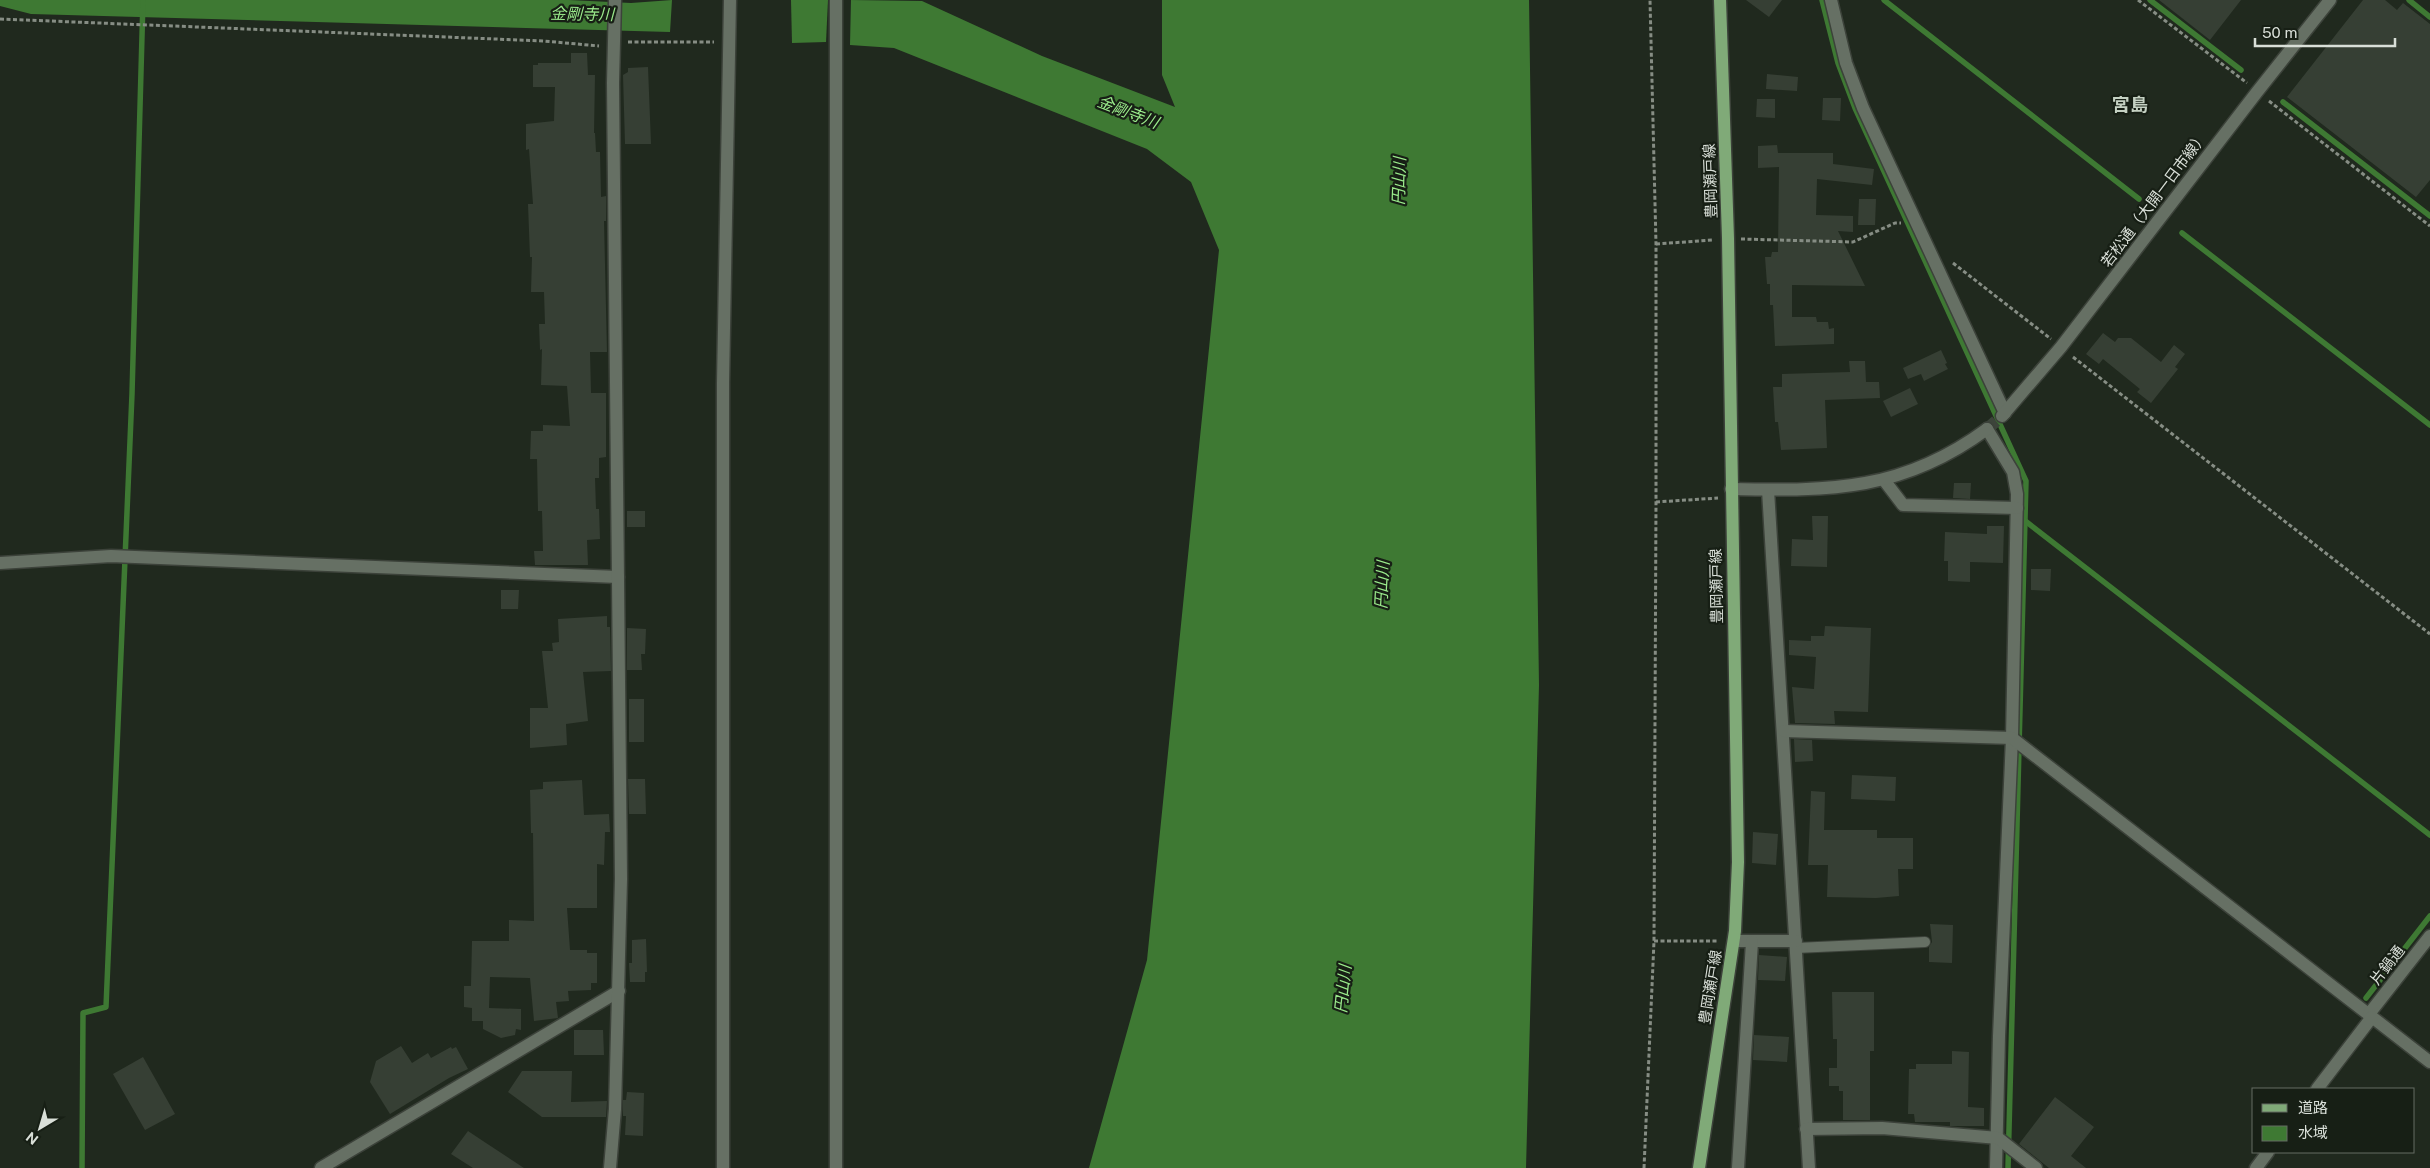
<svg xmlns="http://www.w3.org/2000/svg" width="2430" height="1168" font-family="'Public Sans','Noto Sans JP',sans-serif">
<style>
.water{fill:#3e7933}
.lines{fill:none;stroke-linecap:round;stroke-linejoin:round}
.stream{stroke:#3e7933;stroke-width:5.5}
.building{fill:#363f34}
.tertiary-tunnel{stroke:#3c443a;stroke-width:12;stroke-dasharray:12 6;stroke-linecap:butt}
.service-casing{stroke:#3c423a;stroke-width:12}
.minor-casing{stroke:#3c423a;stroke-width:15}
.tertiary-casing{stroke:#3c423a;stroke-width:15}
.primary-casing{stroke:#3c423a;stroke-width:15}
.path{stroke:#868d84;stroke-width:3;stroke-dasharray:4 2.5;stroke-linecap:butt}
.service{stroke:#667064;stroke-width:10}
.minor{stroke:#667064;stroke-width:12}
.tertiary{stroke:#667064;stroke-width:12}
.primary{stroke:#80aa78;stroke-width:12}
.labels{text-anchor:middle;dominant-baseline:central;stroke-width:4.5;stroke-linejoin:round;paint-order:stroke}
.street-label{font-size:15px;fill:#d9dfd8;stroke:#171f15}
.water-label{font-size:16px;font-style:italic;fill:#9beb8c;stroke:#171f15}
.quarter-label{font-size:18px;font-weight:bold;fill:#c5d1c3;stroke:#171f15}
</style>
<rect width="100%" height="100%" fill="#20291e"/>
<g class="water">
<path d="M0 0H569L631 3 672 0 670 32 31 14 0 6Z"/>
<path d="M791 0H828L826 42 792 43Z"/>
<path d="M851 0 922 1 1042 56 1175 107 1162 75V0H1529L1539 685 1526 1168H1089L1147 960 1219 250 1191 182 1147 149 894 48 850 45Z"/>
</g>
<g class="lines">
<g class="stream">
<path d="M1822 0 1838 63 1855 108 2026 481 2008 1168"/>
<path d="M1884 0 2139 199"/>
<path d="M2150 0 2241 70"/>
<path d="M2409 0 2430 17"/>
<path d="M2283 102 2430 216"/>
<path d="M2182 233 2430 425"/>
<path d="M2024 520 2430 835"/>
<path d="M2366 998 2430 916"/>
<path d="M82 1168 83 1013 106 1007 132 394 143 0"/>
</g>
</g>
<g class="building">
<path d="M1746 0H1782L1769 17Z"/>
<path d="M2159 0H2241L2210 40Z"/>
<path d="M2363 0H2385L2397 10 2403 3 2430 24V180L2416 197 2287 97Z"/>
<path d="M571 53H587L588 75H595L594 133H595L596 152H600L601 197 606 196V221H604L607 352H590L591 393H606V457L599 458V478H595L596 509H599L600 539 587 540 588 565H535L534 551H543L542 511H538L537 459H530L531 431H543V425L570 426 567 386 541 385 542 349 540 350 539 324H545L544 292H531L532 257H530L528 204H533L529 149 526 150V124L554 121 555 87H533V65H538V63H571Z"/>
<path d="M648 67 651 144H625L623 75 628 72V68Z"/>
<path d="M1767 74 1798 77 1797 91 1766 89Z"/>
<path d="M1823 98H1841L1840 121 1822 120Z"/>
<path d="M1757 99H1775V118L1756 117Z"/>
<path d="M1777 145 1778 153H1833V164L1874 169 1872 185 1817 179 1816 215 1853 216V232L1838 231 1865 286 1792 285V317H1816L1817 322H1828L1829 329 1834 328V344L1775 346 1773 305H1770V284H1767L1765 257H1771L1772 252H1778L1779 167 1758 168V146Z"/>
<path d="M1859 199H1876L1875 225H1858Z"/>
<path d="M2103 333 2115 342 2118 338H2131L2161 362 2174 345 2185 354 2175 367 2178 369 2151 403 2137 392 2140 389 2103 359 2099 364 2086 354Z"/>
<path d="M1941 350 1947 363 1945 364 1948 369 1924 381 1921 374 1908 379 1903 368Z"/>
<path d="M1849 361H1865L1866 382H1879L1880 398 1825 400 1827 448 1781 450 1778 422H1775L1773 387H1782V374L1850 372Z"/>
<path d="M1910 388 1918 404 1891 417 1883 401Z"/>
<path d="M1954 483H1971L1970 499 1953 498Z"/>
<rect x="627" y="511" width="18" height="16"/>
<path d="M1812 516H1828L1827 567 1791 566 1792 539 1813 540Z"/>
<path d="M1987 526H2004L2003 563 1970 562V582L1948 581V561H1944L1945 532 1987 534Z"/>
<path d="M2031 569H2051L2050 591 2031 590Z"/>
<path d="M501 590H519L518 609H501Z"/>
<path d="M607 616V627H610L611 671 583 672 588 721 566 724 567 745 530 748V708H548L542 651H553L552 643 559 642 558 619Z"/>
<path d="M1825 626 1871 628 1868 712 1834 711 1835 724 1795 723 1792 687 1814 689 1816 657 1789 655V640L1811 641V636H1824Z"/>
<path d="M627 628 646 629 645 654H641L642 670H627Z"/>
<rect x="629" y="699" width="15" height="43"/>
<path d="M1794 739 1812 740 1813 761 1795 762Z"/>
<path d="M1852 775 1896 777 1895 801 1851 799Z"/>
<path d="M628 779H645L646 814H629Z"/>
<path d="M582 780 584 815 609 814 610 832H605L604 865 597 864V908H567L570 950H587V953H597V983H591V990L568 991 569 1001 556 1002 558 1018 534 1021 530 978 490 977 489 1008 521 1009V1030L516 1029 515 1035 501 1038 483 1029V1021H472V1008L464 1007V986H471L472 941H509V920L534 921 533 833H531L530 790 543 789V782Z"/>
<path d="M1811 791 1825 792 1824 830H1877V838H1913V869H1898L1899 896 1876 898 1827 897 1828 865H1808Z"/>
<path d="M1753 832 1778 834 1776 865 1752 863Z"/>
<path d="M1930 924 1953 925 1952 963 1929 962V947L1932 942Z"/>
<path d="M646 939 647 972H645V982H630L629 963H632V940Z"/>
<path d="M1759 955 1787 957 1785 981 1758 980Z"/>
<path d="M1832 992H1874V1051H1870V1120H1843V1091H1839V1086H1829V1068H1837V1039H1833Z"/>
<path d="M574 1030H603L604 1055H574Z"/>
<path d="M1754 1035 1789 1037 1787 1062 1753 1060Z"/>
<path d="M401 1046 412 1063 428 1053 431 1058 451 1047 452 1049 456 1047 468 1069 449 1078 390 1114 370 1082 376 1061Z"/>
<path d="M1952 1051 1969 1052 1968 1107 1984 1108V1126H1950V1122H1915L1914 1114H1908L1909 1069H1916V1064H1952Z"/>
<path d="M143 1057 175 1114 145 1130 113 1074Z"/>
<path d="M522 1071H572L571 1102 607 1101 606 1117H542L508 1092Z"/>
<path d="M627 1092 644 1093 643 1136 625 1135 626 1116H623V1100H626Z"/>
<path d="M2055 1097 2094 1127 2071 1156 2086 1168H2049L2019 1144Z"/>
<path d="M468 1131 486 1143 524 1168H473L451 1154Z"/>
</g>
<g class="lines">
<path class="tertiary-tunnel" d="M1987 429 2002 416"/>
<g class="service-casing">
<path id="service" d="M1796 948 1925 942"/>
</g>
<g class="minor-casing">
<g id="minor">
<path d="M1831 0 1846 63 1863 108 2005 413"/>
<path d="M1987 429 2013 472 2017 494 2012 738 1999 1036 1996 1168"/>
<path d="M1884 480 1903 505 2017 508"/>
<path d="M1768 490 1809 1168"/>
<path d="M0 563 111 556 618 577"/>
<path d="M1784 731 2012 738 2430 1062"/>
<path d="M1734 941H1796"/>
<path d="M1806 1129 1882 1128 1998 1138 2036 1168"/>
<path d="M321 1168 619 991"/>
<path d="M610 1168 615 1109 621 879 613 83 615 0"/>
<path d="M723 1168V383L730 0"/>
<path d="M836 1168V0"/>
<path d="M1738 1168 1752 942"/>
</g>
</g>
<g class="tertiary-casing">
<g id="tertiary">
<path d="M2002 416 2061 347 2257 92 2330 0"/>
<path d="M1731 489C1832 491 1903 491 1987 429"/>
<path d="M2369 1014 2430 936"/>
<path d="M2317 1089 2372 1017"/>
<path d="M2256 1168 2268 1152"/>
</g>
</g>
<g class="primary-casing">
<path id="primary" d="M1699 1168 1735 931 1738 862 1728 238 1720 0"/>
</g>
<g class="path">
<path d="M2138 0 2247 83"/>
<path d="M0 19 544 41 599 46"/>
<path d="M628 42H714"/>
<path d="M2269 101 2430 226"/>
<path d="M1741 239 1853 242 1895 223H1901"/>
<path d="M1656 244 1713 240"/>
<path d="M1953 263 2051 339"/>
<path d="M2073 357 2430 634"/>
<path d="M1656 502 1718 498"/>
<path d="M1654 941H1718"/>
<path d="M1644 1168 1654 941 1656 502V244L1650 0"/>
</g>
<use href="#service" class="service"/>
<use href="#minor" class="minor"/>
<use href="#tertiary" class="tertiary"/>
<use href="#primary" class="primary"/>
</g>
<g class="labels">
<g class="street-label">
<text transform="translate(1710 181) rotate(-92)">豊岡瀬戸線</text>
<text transform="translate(2154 199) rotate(-53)">若松通（大開一日市線）</text>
<text transform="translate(1716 586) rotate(-91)">豊岡瀬戸線</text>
<text transform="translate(2387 965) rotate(-52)">片鍋通</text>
<text transform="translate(1710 987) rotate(-81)">豊岡瀬戸線</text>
</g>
<g class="water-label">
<text transform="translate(582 14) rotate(1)">金剛寺川</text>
<text transform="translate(1128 112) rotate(21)">金剛寺川</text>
<text transform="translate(1399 181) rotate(-88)">円山川</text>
<text transform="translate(1382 585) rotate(-87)">円山川</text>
<text transform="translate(1343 989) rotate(-84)">円山川</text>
</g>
<g class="quarter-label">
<text x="2130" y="104">宮島</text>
</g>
</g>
<rect x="2252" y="1088" width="162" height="65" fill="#171f15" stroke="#656c63"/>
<rect x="2262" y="1104" width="25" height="8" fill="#80aa78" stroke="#656c63"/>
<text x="2298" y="1113" font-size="15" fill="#d9dfd8">道路</text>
<rect x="2262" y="1126" width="25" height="15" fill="#3e7933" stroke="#656c63"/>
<text x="2298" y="1138" font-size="15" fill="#d9dfd8">水域</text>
<g transform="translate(40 1128) rotate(218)" stroke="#171f15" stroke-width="4" paint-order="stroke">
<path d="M0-4L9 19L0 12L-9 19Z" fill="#d9dfd8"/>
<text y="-8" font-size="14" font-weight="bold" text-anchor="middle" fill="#d9dfd8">N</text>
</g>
<path d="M2255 38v8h140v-8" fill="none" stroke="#d9dfd8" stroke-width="2.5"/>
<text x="2262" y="38" font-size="15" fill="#d9dfd8" stroke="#171f15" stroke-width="4" paint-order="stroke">50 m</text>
</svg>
